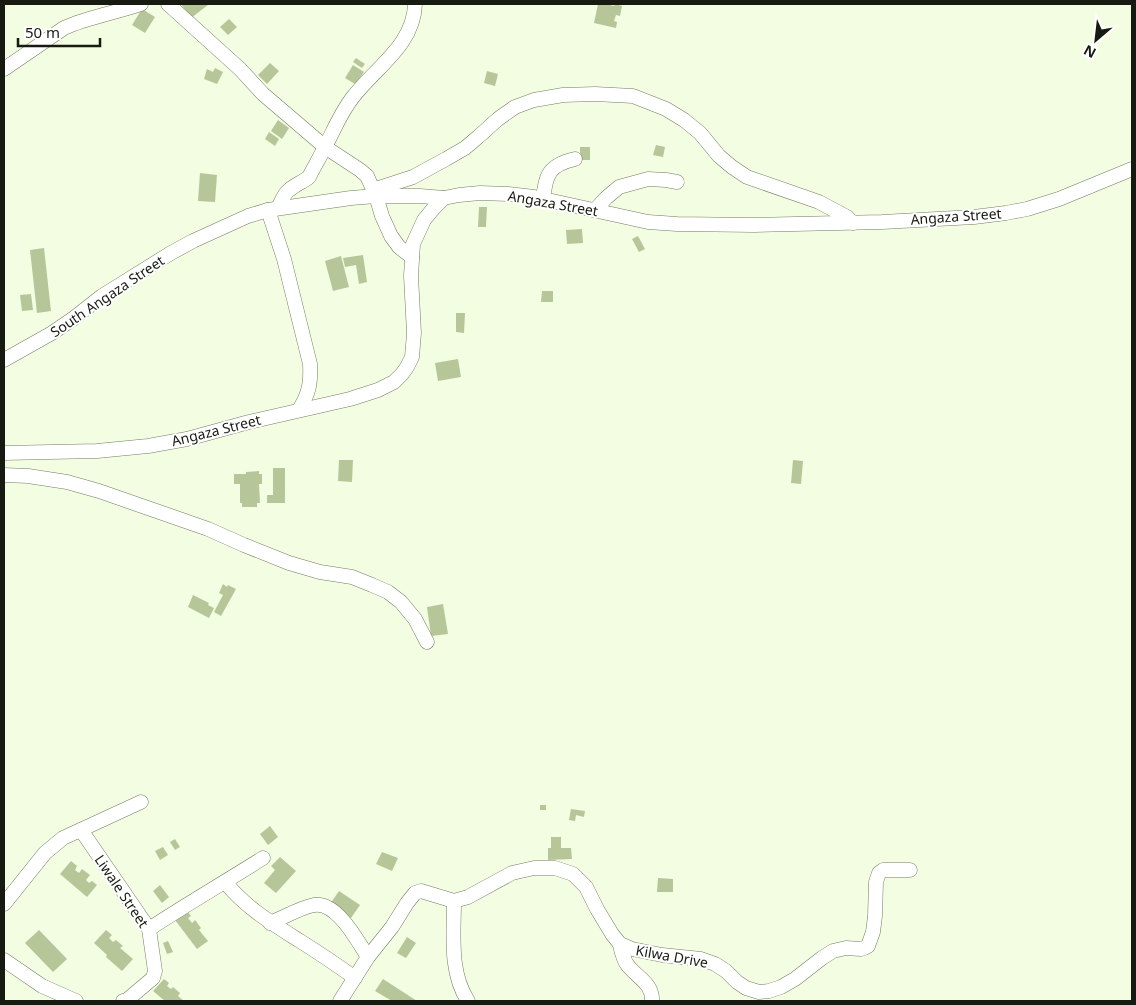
<svg xmlns="http://www.w3.org/2000/svg" width="1136" height="1005" font-family="'Noto Sans',sans-serif">
<style>
.building{fill:#b6c698}
.lines{fill:none;stroke-linecap:round;stroke-linejoin:round}
.minor-casing{stroke:#747c63;stroke-width:15}
.minor{stroke:#fff;stroke-width:14}
.labels{text-anchor:middle;dominant-baseline:central;stroke-width:4;stroke-linejoin:round;paint-order:stroke}
.street-label{font-size:14px;fill:#171a10;stroke:#fff}
</style>
<rect width="100%" height="100%" fill="#f3fde1"/>
<g class="building">
<path d="M181 4H207L208 5 191 18Z"/>
<path d="M598 4H610V5L614 6 615 4 622 6 620 16 616 15 614 21 617 22 616 28 594 23Z"/>
<path d="M142 9 155 17 145 33 132 25Z"/>
<path d="M229 19 237 27 228 35 220 27Z"/>
<path d="M356 58 365 64 362 68 353 62Z"/>
<path d="M270 63 279 71 267 84 258 75Z"/>
<path d="M353 65 364 72 355 84 345 78Z"/>
<path d="M215 68 223 72 217 84 204 79 207 69 213 72Z"/>
<path d="M487 71 498 74 495 86 484 83Z"/>
<path d="M278 120 289 128 282 139 271 131Z"/>
<path d="M269 132 279 139 275 146 265 139Z"/>
<path d="M656 145 665 147 663 157 653 155Z"/>
<rect x="580" y="147" width="10" height="13"/>
<path d="M200 173 217 175 215 202 198 201Z"/>
<path d="M479 207H487L486 227H478Z"/>
<path d="M582 229 583 243 567 244 566 230Z"/>
<path d="M638 236 645 249 639 252 632 239Z"/>
<path d="M44 248 51 311 37 313 30 250Z"/>
<path d="M363 255 367 282 359 284 356 265 345 267 343 258Z"/>
<path d="M341 256 349 287 333 291 325 261Z"/>
<path d="M542 291H553V302H541Z"/>
<path d="M31 294 33 310 22 311 20 295Z"/>
<path d="M456 313H465L464 333 456 332Z"/>
<path d="M458 359 461 377 438 381 435 363Z"/>
<path d="M339 460H353L352 482 338 481Z"/>
<path d="M793 460 803 461 801 484 791 483Z"/>
<path d="M273 468H285V503H267V495H273Z"/>
<path d="M259 471V474H262V484H259L260 503H257V507H242V503H240V484H234V474H246V472Z"/>
<path d="M223 584 227 587 228 585 236 589 221 616 214 612 223 595 219 593Z"/>
<path d="M193 595 209 603 208 605 214 608 209 618 188 607Z"/>
<path d="M443 604 448 634 431 636 427 607Z"/>
<rect x="540" y="805" width="6" height="5"/>
<path d="M571 809 585 811 584 817 576 815 575 821 569 820Z"/>
<path d="M270 826 278 837 268 845 260 834Z"/>
<path d="M551 837H561V848H571L572 859 548 860V848H551Z"/>
<path d="M175 839 180 847 175 850 170 842Z"/>
<path d="M163 847 168 855 160 860 155 851Z"/>
<path d="M382 852 398 858 392 871 376 864Z"/>
<path d="M280 857 296 871 276 893 264 883 275 870 271 866Z"/>
<path d="M71 861 77 866 75 870 79 873 82 869 90 875 86 880 89 883 92 881 97 885 87 897 60 874Z"/>
<path d="M658 878 673 879V892H657Z"/>
<path d="M160 885 169 897 162 903 153 891Z"/>
<path d="M339 891 360 905 351 918 330 904Z"/>
<path d="M187 911 191 916 188 918 192 923 195 920 201 928 199 930 208 941 197 949 175 920Z"/>
<path d="M39 930 67 959 53 972 25 943Z"/>
<path d="M106 930 112 935 109 938 113 942 116 940 123 946 120 948 133 959 122 971 106 957 107 955 94 943Z"/>
<path d="M407 937 416 943 406 958 397 953Z"/>
<path d="M168 941 173 952 167 954 163 943Z"/>
<path d="M164 979 169 983 167 986 171 989 173 987 180 993 178 996 184 1001H165L153 991Z"/>
<path d="M383 979 417 1001H392L375 991Z"/>
</g>
<g class="lines">
<g class="minor-casing">
<g id="minor">
<path d="M168 4 240 69 263 94 297 123 325 147 360 170 367 176 376 196 382 216 391 236 399 247 412 257"/>
<path d="M4 69 64 28C88 17 115 13 141 4"/>
<path d="M373 190 413 177 446 159 465 148 478 137 498 119 515 107 534 100 563 95 595 94 633 96 666 109 684 120 700 133 719 156 732 167 747 177 819 202 847 217 853 223"/>
<path d="M543 199C546 174 549 165 575 159"/>
<path d="M278 208C281 203 283 195 288 191 294 185 303 182 309 177 314 167 320 157 325 147 334 130 341 112 353 97 376 67 414 45 415 4"/>
<path d="M268 210 284 259 310 364C311 384 309 393 299 410"/>
<path d="M595 210 606 198 619 187 648 179 666 180 677 182"/>
<path d="M4 360 52 333 74 318 102 296 171 253 193 241 248 216 268 210 351 198 376 196H420L444 198"/>
<path d="M4 453 97 451 148 446 187 439 249 422 350 399 378 390 394 382 402 374 407 367 412 357 414 333 411 276 413 244 424 220 433 209 444 198 459 195 480 193 508 194 534 197 648 222 677 224 754 225 882 222 974 217 1006 213 1027 209 1059 199 1132 169"/>
<path d="M4 475 28 476 67 482 99 491 208 529 244 545 289 563 320 572 352 577 372 585 388 592 401 602 415 619 427 642"/>
<path d="M81 830 149 929 155 971 153 978 127 1000 123 1001"/>
<path d="M225 882C246 908 273 924 300 941 319 953 337 965 355 978"/>
<path d="M454 901C454 934 449 972 468 1001"/>
<path d="M4 904 45 853 63 838 141 802"/>
<path d="M270 923C285 917 299 908 314 905 337 901 358 942 368 957"/>
<path d="M149 929C187 904 225 882 263 858"/>
<path d="M620 944C621 950 623 957 626 963 635 977 653 982 652 1001"/>
<path d="M4 960 42 986 76 1001"/>
<path d="M340 1001 368 957 392 927 407 903 415 893 421 891 454 901 468 897 512 873 534 868H555L573 874 586 887 597 909 612 934 620 944 632 949 662 955 701 959 715 964 726 971 737 982 746 988 759 992 769 991 781 987 795 979 822 958 833 951 846 948 861 949 864 948 868 946 873 932 875 916 876 882 879 873 883 870H910"/>
</g>
</g>
<use href="#minor" class="minor"/>
</g>
<g class="labels">
<g class="street-label">
<text transform="translate(553 203) rotate(10)">Angaza Street</text>
<text transform="translate(956 216) rotate(-4)">Angaza Street</text>
<text transform="translate(107 296) rotate(-34)">South Angaza Street</text>
<text transform="translate(216 430) rotate(-14)">Angaza Street</text>
<text transform="translate(122 891) rotate(56)">Liwale Street</text>
<text transform="translate(672 956) rotate(10)">Kilwa Drive</text>
</g>
</g>
<rect width="1136" height="1005" fill="none" stroke="#171a10" stroke-width="10"/>
<g transform="translate(1096 40) rotate(208)" stroke="#ffffff" stroke-width="4" paint-order="stroke">
<path d="M0-4L9 19L0 12L-9 19Z" fill="#171a10"/>
<text y="-8" font-size="14" font-weight="bold" text-anchor="middle" fill="#171a10">N</text>
</g>
<path d="M18 38v8h82v-8" fill="none" stroke="#171a10" stroke-width="2.5"/>
<text x="25" y="38" font-size="15" fill="#171a10" stroke="#ffffff" stroke-width="4" paint-order="stroke">50 m</text>
</svg>
